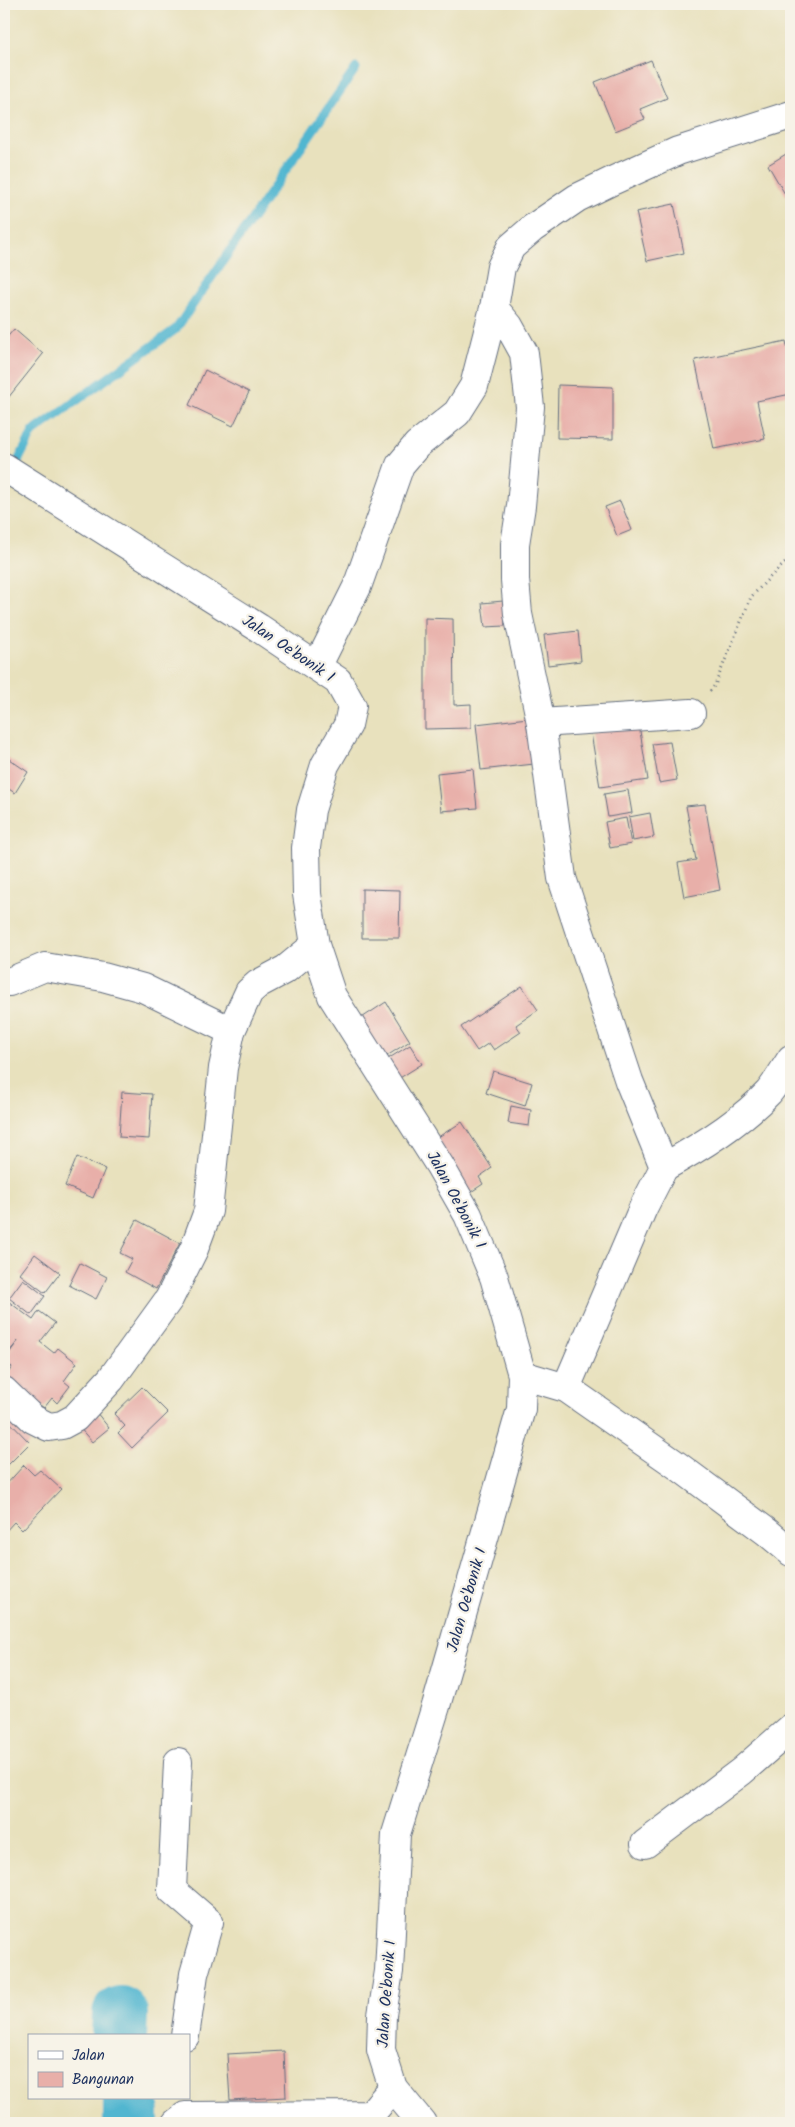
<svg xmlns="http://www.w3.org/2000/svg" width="795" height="2127" font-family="Kalam,sans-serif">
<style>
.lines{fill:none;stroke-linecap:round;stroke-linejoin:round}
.stream{stroke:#51b6d0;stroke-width:9}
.river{stroke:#51b6d0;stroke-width:56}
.building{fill:#e8afa9}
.street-casing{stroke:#636d7f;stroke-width:30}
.secondary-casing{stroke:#636d7f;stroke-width:30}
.path{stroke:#636d7f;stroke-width:3;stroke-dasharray:1 4;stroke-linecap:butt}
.street{stroke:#fff;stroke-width:28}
.secondary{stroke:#fff;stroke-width:28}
.labels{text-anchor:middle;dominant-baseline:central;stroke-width:4.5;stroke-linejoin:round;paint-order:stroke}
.street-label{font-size:16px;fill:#1b2f5e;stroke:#f7f3e8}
</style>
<rect width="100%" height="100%" fill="#f7f3e8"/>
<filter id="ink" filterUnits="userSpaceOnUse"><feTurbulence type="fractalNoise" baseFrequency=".02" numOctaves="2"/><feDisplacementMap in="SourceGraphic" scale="10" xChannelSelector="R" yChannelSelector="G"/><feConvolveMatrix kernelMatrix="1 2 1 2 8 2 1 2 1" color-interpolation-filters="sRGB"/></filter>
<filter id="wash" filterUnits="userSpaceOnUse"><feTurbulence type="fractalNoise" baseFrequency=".0096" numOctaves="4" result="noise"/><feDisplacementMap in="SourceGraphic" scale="20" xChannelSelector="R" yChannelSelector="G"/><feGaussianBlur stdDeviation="1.12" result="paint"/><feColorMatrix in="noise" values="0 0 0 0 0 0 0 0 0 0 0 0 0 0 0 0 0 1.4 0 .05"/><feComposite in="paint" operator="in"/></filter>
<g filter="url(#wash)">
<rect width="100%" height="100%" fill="#e8e1bd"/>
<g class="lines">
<path class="stream" d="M4 488 33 432 176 329 356 68"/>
<g class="river">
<path d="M119 2036 120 2014"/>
<path d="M131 2098V2123"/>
</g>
</g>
<g id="blocks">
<g class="building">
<path d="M651 60 667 98 640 109 645 119 615 131 595 82Z"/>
<path d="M791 151V200L789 201 768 165Z"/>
<path d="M674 204 684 253 647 261 636 212Z"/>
<path d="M14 329 43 354 4 403V341Z"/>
<path d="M786 341 791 366V394L757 401 765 439 714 449 695 360Z"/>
<path d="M205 370 249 392 233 426 189 405Z"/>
<path d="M558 385 613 387V439L557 438Z"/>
<path d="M620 501 632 530 617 536 605 507Z"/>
<path d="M503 601 505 626 485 627 482 603Z"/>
<path d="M425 618 453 619 454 705 471 704V728L425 729Z"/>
<path d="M578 631 581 661 548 665 544 635Z"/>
<path d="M528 718 534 764 481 770 476 724Z"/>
<path d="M639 725 648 780 600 787 591 733Z"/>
<path d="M670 742 677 780 659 783 652 744Z"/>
<path d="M6 757 28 772 15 793 4 786V760Z"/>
<path d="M473 769 477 808 441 811 437 773Z"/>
<path d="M628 790 632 813 608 817 604 794Z"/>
<path d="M705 804 720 890 684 897 678 863 696 860 686 806Z"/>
<path d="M650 813 654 837 633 841 629 817Z"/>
<path d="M626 818 631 844 610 848 605 822Z"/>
<path d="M362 889 400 890 399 938H362Z"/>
<path d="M522 986 538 1010 516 1025 521 1032 494 1050 489 1043 477 1051 461 1027Z"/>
<path d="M386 1002 410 1041 376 1063 351 1025Z"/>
<path d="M410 1045 422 1064 395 1081 383 1062Z"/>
<path d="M493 1071 532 1083 525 1106 486 1093Z"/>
<path d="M122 1092 152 1094 149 1139 119 1137Z"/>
<path d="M511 1106 531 1110 529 1126 508 1123Z"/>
<path d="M462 1122 492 1168 479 1177 483 1184 462 1198 427 1144Z"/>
<path d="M77 1157 105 1169 93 1198 65 1186Z"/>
<path d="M137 1220 180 1243 156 1289 125 1272 132 1259 120 1253Z"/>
<path d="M35 1254 60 1273 45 1293 20 1274Z"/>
<path d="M80 1263 107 1277 96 1299 69 1285Z"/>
<path d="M23 1279 45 1296 31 1315 9 1298Z"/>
<path d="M4 1298 33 1320 39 1311 55 1323 40 1342 54 1353 58 1348 77 1363 64 1381 70 1386 57 1403 52 1398 44 1408 4 1379 12 1367 4 1360 18 1341 4 1358Z"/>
<path d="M142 1387 168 1413 132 1448 118 1433 125 1426 114 1414Z"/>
<path d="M96 1412 109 1428 92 1442 78 1426Z"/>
<path d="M4 1416 30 1443 4 1469Z"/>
<path d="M24 1465 34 1475 40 1470 61 1489 22 1530 14 1522 4 1533V1487Z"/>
<path d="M284 2051 286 2097 230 2100 227 2054Z"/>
</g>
</g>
</g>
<g filter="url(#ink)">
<use href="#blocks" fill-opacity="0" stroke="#636d7f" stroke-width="1"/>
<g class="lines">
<g class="street-casing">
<g id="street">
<path d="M494 308 509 326 524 353 530 407 521 506 515 544V580L518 614 541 723 562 878 629 1081 664 1167 643 1208 566 1388"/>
<path d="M317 667 357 587 400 465 417 445 457 413 474 386 494 308 501 267 511 247 533 228 577 198 614 180 678 151 791 115"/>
<path d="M541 723 691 713"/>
<path d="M9 982 45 967 103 977 143 988 231 1031"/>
<path d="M664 1167C701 1147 740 1123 769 1092 777 1082 784 1070 791 1059"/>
<path d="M522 1375 566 1388 678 1466 767 1532 791 1552"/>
<path d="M4 1391 33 1419 49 1427 62 1425 75 1418 111 1379 169 1299 194 1249 208 1211 223 1068 231 1031 249 992 258 984 286 969 315 945"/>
<path d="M178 1762 172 1890 209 1922 194 1974 185 2036"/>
<path d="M645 1844 742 1771 791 1728"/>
<path d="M176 2123 185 2116 370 2115 393 2088"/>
</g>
</g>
<g class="secondary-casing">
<path id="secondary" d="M4 467 259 628 338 681 352 706 348 725 325 765 311 810 306 848 307 894 315 945 332 996 440 1166 468 1215 494 1277 522 1375 521 1409 436 1706 396 1834 389 1971 382 2015 381 2050 393 2088 422 2123"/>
</g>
<path class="path" d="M710 691 715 685 751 597 775 572 791 558"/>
<use href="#street" class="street"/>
<use href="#secondary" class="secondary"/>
</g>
</g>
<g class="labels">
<g class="street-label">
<text transform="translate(288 649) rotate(34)">Jalan Oe'bonik I</text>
<text transform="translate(456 1200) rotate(62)">Jalan Oe'bonik I</text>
<text transform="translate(467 1600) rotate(-74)">Jalan Oe'bonik I</text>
<text transform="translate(387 1994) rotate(-86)">Jalan Oe'bonik I</text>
</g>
</g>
<rect width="795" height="2127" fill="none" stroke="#f7f3e8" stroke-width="20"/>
<rect x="28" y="2034" width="162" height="65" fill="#f7f3e8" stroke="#9fa5b1"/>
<rect x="38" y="2051" width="25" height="8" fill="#ffffff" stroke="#9fa5b1"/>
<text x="72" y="2060" font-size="15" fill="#1b2f5e">Jalan</text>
<rect x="38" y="2072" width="25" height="15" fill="#e8afa9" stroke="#9fa5b1"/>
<text x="72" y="2084" font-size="15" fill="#1b2f5e">Bangunan</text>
</svg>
